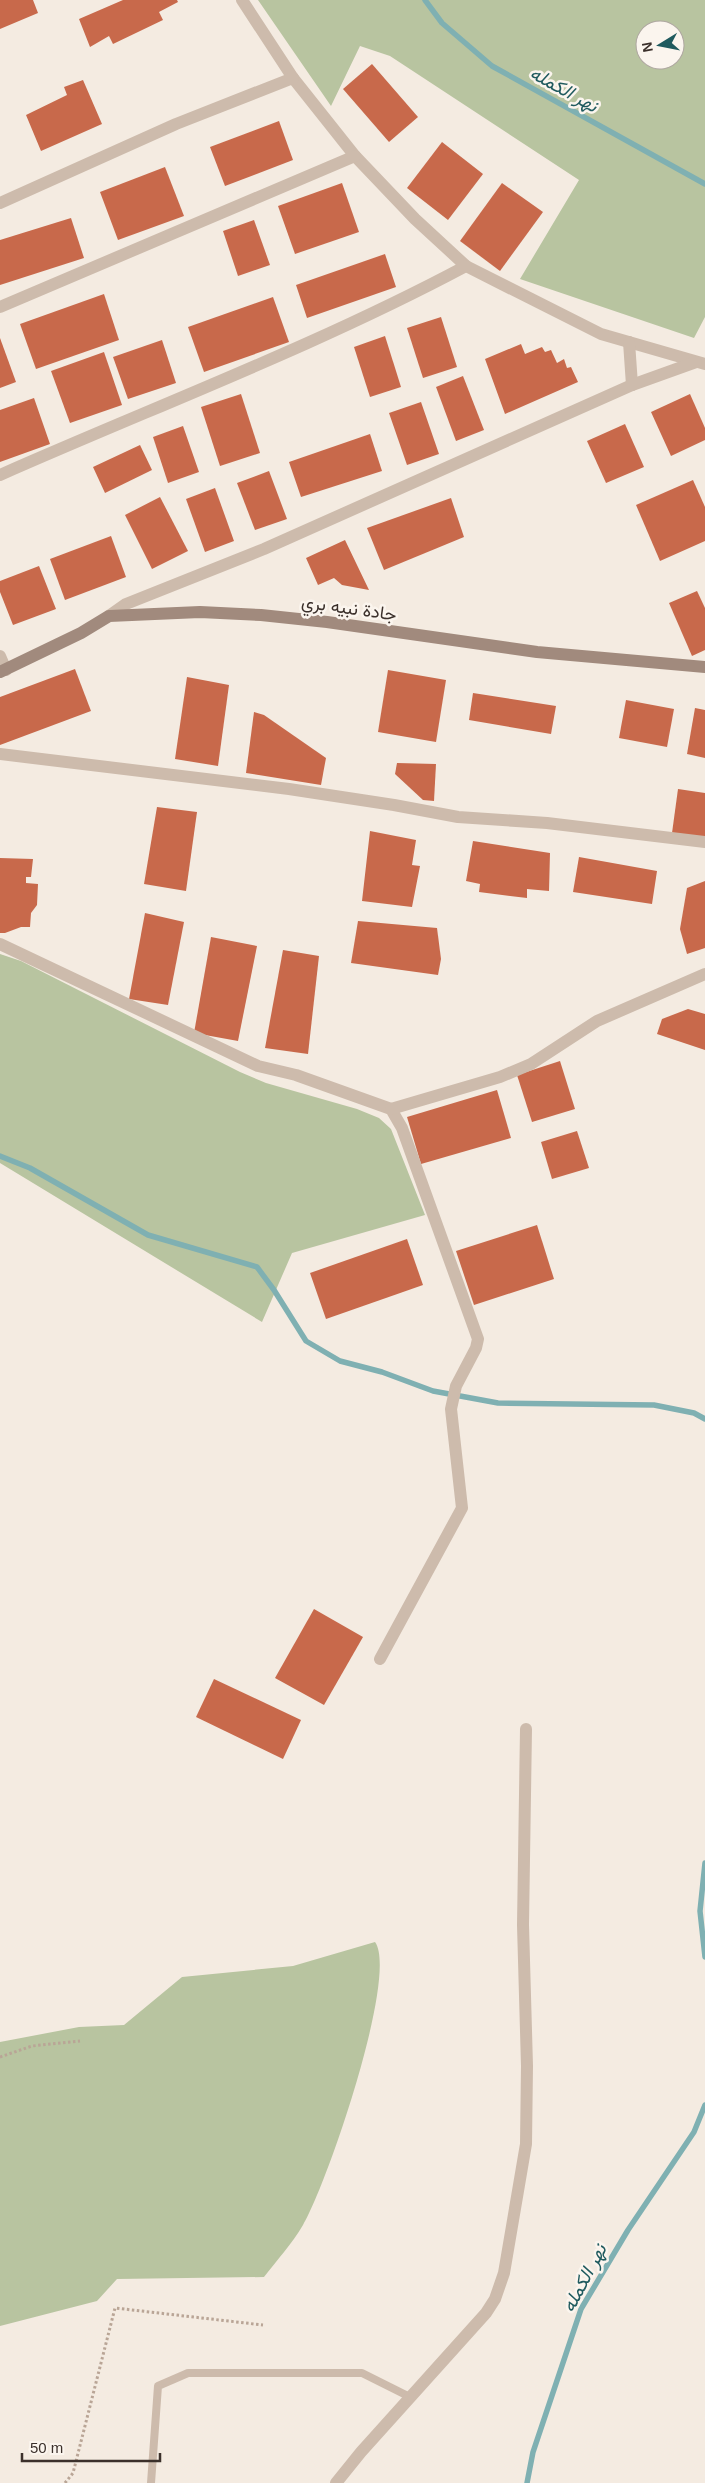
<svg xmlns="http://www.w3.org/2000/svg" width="705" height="2483" font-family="Arial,Vazirmatn,sans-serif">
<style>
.green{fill:#b8c4a0;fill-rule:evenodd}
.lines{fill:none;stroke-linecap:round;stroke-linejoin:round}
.stream{stroke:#7fb0b2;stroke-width:5.5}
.building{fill:#c8694b}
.path{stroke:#b9a596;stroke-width:3;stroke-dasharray:2.5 2.5;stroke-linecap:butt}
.lane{stroke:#cdbbac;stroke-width:8}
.street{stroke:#cdbbac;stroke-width:12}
.secondary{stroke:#a18a7d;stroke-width:12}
.labels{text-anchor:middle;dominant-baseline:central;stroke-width:5;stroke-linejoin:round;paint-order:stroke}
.street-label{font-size:18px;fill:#3b302b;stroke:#fbf5ee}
.water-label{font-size:19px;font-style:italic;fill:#1f5a5e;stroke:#fbf5ee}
</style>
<rect width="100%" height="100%" fill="#f4ebe1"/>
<g class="green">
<path d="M258 0H705V317L694 338 520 279 579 180 390 56 360 46 331 106ZM645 30H675V60H645Z"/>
<path d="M0 954 21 961 240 1072 266 1083 357 1109 379 1118 391 1129 425 1215 292 1253 262 1322 0 1163Z"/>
<path d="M375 1942C399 1975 326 2187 303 2225 292 2244 277 2260 264 2277L117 2279 97 2301 0 2326V2042L79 2027 124 2025 182 1977 293 1966Z"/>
</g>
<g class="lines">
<g class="stream">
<path d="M425 0 442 23 492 66 705 184"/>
<path d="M0 1156 30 1168 148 1235 257 1267 274 1290 306 1341 340 1361 382 1372 433 1391 498 1403 654 1405 694 1413 705 1419"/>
<path d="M705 1863 700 1911 705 1957"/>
<path d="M527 2483 533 2452 581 2309 628 2230 694 2132 705 2105"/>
</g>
</g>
<g class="building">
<path d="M0 0H33L38 13 0 29Z"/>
<path d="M123 0H177L178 2 159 12 163 20 113 44 109 36 90 47 79 19Z"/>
<path d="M372 64 418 117 389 142 343 89Z"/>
<path d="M83 80 102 124 41 151 26 115 67 95 64 87Z"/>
<path d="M279 121 293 160 225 186 210 147Z"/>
<path d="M442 142 483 174 448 220 407 188Z"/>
<path d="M165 167 184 216 118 240 100 192Z"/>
<path d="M342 183 359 232 295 254 278 206Z"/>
<path d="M502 183 543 212 500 271 460 241Z"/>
<path d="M71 218 84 258 0 285V240Z"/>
<path d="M254 220 270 265 238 276 223 231Z"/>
<path d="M385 254 396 287 307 318 296 285Z"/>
<path d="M104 294 119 340 36 369 20 324Z"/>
<path d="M273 297 289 342 204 372 188 327Z"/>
<path d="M441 317 457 367 423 378 407 328Z"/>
<path d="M385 336 401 387 370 397 354 347Z"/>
<path d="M0 338 16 382 0 388Z"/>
<path d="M162 340 176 383 128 399 113 357Z"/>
<path d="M521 344 525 354 542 347 545 352 551 350 557 363 564 359 567 368 571 367 578 382 505 414 485 359Z"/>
<path d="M104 352 122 405 70 423 51 371Z"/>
<path d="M463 376 484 430 456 441 436 387Z"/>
<path d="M241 394 260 453 220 466 201 407Z"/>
<path d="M690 394 705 428V440L671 456 651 412Z"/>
<path d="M34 398 50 444 0 462V410Z"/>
<path d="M421 402 439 454 407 465 389 413Z"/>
<path d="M625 424 644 467 606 483 587 441Z"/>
<path d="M183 426 199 472 168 483 153 437Z"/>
<path d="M370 434 382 471 301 497 289 462Z"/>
<path d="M140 445 152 470 105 493 93 467Z"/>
<path d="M269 471 287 519 255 530 237 483Z"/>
<path d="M693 480 705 507V541L660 561 636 505Z"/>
<path d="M215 488 234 541 205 552 186 499Z"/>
<path d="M160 497 188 551 152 569 125 515Z"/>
<path d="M451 498 464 537 384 570 367 528Z"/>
<path d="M111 536 126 577 65 600 50 559Z"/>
<path d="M345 540 369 590 342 585 334 578 318 585 306 558Z"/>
<path d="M39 566 56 609 13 625 0 592V581Z"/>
<path d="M697 591 705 608V650L692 656 669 603Z"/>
<path d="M75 669 91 711 0 745V697Z"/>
<path d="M388 670 446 680 436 742 378 732Z"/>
<path d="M187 677 229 685 218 766 175 759Z"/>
<path d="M473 693 556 706 551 734 469 720Z"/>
<path d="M626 700 674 709 667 747 619 738Z"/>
<path d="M695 708 705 710V758L687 754Z"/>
<path d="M254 712 264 715 326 758 321 785 246 773Z"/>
<path d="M397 763 436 764 434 801 423 800 395 774Z"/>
<path d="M678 789 705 793V837L672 833Z"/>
<path d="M157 807 197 812 186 891 144 884Z"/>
<path d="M370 831 416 840 412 865 420 866 412 907 362 901Z"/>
<path d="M473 841 550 853 549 891 527 889V898L479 892 480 884 466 881Z"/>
<path d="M579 857 657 871 652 904 573 892Z"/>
<path d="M0 858 33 859 31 877H26V883L38 884 37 905 31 913 30 927H21L5 933H0Z"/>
<path d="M705 881V948L687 954 680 929 687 888Z"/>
<path d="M145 913 184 922 168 1005 129 999Z"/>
<path d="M358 921 437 928 441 959 438 975 351 963Z"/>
<path d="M211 937 257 946 238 1041 194 1033Z"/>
<path d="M283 950 319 956 308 1054 265 1048Z"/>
<path d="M688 1009 705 1014V1050L657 1034 662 1019Z"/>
<path d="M560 1061 575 1109 532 1122 517 1075Z"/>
<path d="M497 1090 511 1138 421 1164 407 1117Z"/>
<path d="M577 1131 589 1168 552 1179 541 1142Z"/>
<path d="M537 1225 554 1279 474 1305 456 1251Z"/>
<path d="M407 1239 423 1285 326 1319 310 1273Z"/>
<path d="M314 1609 363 1637 324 1705 275 1678Z"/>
<path d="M214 1679 301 1720 283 1759 196 1717Z"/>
</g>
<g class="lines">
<g class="path">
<path d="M0 2057 32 2046 80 2041"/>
<path d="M65 2483 73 2473 115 2308 263 2325"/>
</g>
<path class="lane" d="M151 2483 158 2386 188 2373H362L410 2397"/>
<g class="street">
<path d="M242 0 293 78 355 156 415 219 466 266 601 334 705 364"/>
<path d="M0 203 176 124 293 78"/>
<path d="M0 307 355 156"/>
<path d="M629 342 632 385"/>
<path d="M0 475C156 406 316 346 466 266"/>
<path d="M109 616 126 604 264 549 632 385 696 362"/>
<path d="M0 656 6 670"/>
<path d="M0 754 289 789 394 805 458 817 547 823 705 842"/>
<path d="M0 944 258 1066 296 1075 391 1109 402 1128 478 1339 476 1348 456 1386 451 1409 462 1508 380 1659"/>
<path d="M391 1109 500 1077 531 1064 597 1021 705 974"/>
<path d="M336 2483 361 2452 486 2313 495 2299 504 2273 526 2144 527 2066 523 1925 526 1729"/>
</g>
<path class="secondary" d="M0 672 81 633 109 616 200 612 261 615 327 622 537 652 705 667"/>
</g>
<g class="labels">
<g class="street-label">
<text transform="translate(349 608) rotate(8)">جادة نبيه بري</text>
</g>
<g class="water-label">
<text transform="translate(564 89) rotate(29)">نهر الكمله</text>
<text transform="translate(584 2278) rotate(-62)">نهر الكمله</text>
</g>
</g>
<g transform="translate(660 45) rotate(260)"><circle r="24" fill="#fbf5ee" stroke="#aea6a0"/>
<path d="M0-4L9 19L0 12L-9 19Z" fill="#1f5a5e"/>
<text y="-8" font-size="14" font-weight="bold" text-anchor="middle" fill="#3b302b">N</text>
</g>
<path d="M22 2453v8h138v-8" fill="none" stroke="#3b302b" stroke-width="2.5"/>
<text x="30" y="2453" font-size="15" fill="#3b302b" stroke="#fbf5ee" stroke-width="4" paint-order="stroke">50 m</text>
</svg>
